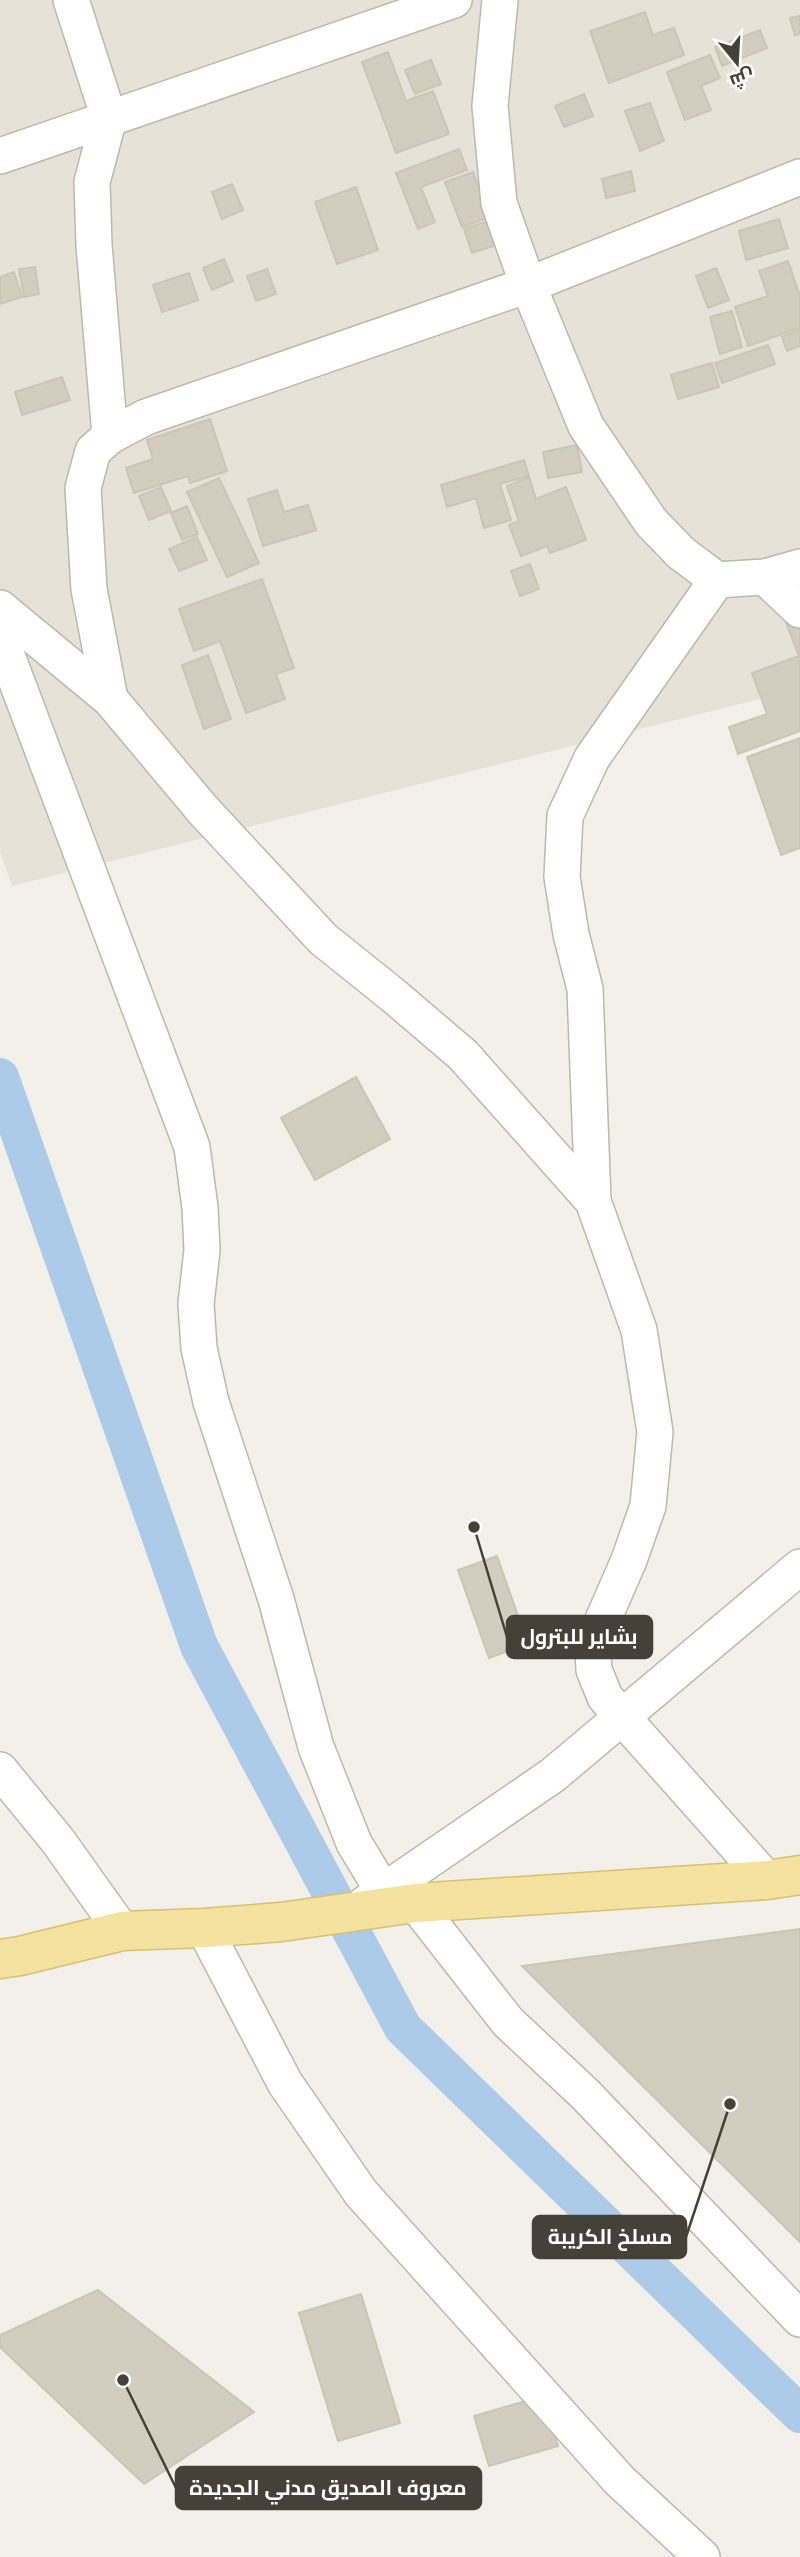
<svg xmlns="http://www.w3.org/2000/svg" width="800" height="2557" font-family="'IBM Plex Sans',Cairo,sans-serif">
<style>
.residential{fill:#e6e2d7}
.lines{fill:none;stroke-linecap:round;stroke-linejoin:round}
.canal{stroke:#accbe9;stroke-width:38}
.building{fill:#d3cdbf;stroke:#cdc5b3;stroke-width:2}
.minor-casing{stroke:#bdb8ac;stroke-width:38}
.major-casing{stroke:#d7c072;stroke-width:41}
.minor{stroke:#fff;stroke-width:35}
.major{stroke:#f4e2a1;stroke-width:38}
.leader{fill:none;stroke:#454138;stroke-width:2.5}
.callout-dot{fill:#454138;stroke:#fff;stroke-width:2.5}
.callout{fill:#454138;stroke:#454138;stroke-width:2.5}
.callout-label{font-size:21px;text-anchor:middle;font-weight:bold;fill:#fff}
</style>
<rect width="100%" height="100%" fill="#f3f0e9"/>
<path class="residential" d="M0 0H800V689L12 886 0 852Z"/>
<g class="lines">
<path class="canal" d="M0 1077 199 1646 403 2028 800 2414"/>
</g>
<g class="building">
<path d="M645 12 653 35 674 28 684 55 609 83 590 31Z"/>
<path d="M800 16V34L795 35 790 18Z"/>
<path d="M760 30 767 48 722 66 715 47Z"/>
<path d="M388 52 406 101 433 91 449 134 396 153 362 62Z"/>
<path d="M710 55 720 78 701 86 711 110 685 120 667 72Z"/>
<path d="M431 60 441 84 415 94 405 70Z"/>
<path d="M584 94 593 116 564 127 555 106Z"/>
<path d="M650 103 664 141 640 151 625 111Z"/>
<path d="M459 149 467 170 421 187 435 222 418 229 396 173Z"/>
<path d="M631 171 635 191 606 198 602 179Z"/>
<path d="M473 172 490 217 462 227 445 182Z"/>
<path d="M232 184 243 210 222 219 212 192Z"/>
<path d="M356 187 378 250 337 264 315 202Z"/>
<path d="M779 219 788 248 746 260 739 231Z"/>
<path d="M488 221 496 245 472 253 464 229Z"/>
<path d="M224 259 233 281 212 290 203 268Z"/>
<path d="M788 261 800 296V328L748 346 735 307 768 296 759 271Z"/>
<path d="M35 267 39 294 24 297 19 269Z"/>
<path d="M716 268 729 300 708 308 696 276Z"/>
<path d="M267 269 276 294 256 301 247 276Z"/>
<path d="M14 272 22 297 0 304V277Z"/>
<path d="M189 273 198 300 162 312 153 285Z"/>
<path d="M732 311 742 347 720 354 710 317Z"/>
<path d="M800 330V346L787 351 782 337Z"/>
<path d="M768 345 775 364 722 383 715 363Z"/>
<path d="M712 363 719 387 678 399 671 375Z"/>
<path d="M62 377 70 400 22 415 15 392Z"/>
<path d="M210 419 227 471 190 483 188 476 134 493 126 468 153 459 147 440Z"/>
<path d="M577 445 582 472 548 478 543 452Z"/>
<path d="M524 460 529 476 500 484 511 520 484 528 476 498 447 507 441 485Z"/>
<path d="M529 477 536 499 566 487 586 540 550 553 547 546 521 556 509 525 519 521 507 486Z"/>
<path d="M219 478 259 563 227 577 187 492Z"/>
<path d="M161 487 171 511 149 520 139 496Z"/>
<path d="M277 490 284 512 308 505 316 530 263 546 248 499Z"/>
<path d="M187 506 198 534 182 540 171 513Z"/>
<path d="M197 537 207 560 179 571 169 549Z"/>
<path d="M530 564 539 589 520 596 511 571Z"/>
<path d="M262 579 294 668 276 674 285 699 246 713 220 641 194 651 179 609Z"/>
<path d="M800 617V731L738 754 729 727 767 714 752 673 799 656 786 622Z"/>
<path d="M208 655 231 719 204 729 182 665Z"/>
<path d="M800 738V848L781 855 747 757Z"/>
<path d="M356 1077 390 1139 315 1180 281 1118Z"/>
<path d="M497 1556 528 1644 489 1658 458 1570Z"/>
<path d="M800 1929V2242L522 1966Z"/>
<path d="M98 2290 254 2412 144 2484 0 2347V2335Z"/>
<path d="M361 2294 400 2423 338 2441 299 2313Z"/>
<path d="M543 2396 558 2446 489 2466 474 2416Z"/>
</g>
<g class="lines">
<g class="minor-casing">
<g id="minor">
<path d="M71 0 109 118 92 182 94 245 110 436"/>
<path d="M500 0 490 106 499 203 528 285 586 426 651 522 681 553 717 580 765 577 800 567"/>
<path d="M0 156 454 0"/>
<path d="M765 577 800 610"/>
<path d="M717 580 592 758 565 816 562 877 571 934 585 989 593 1201 639 1330 655 1432 648 1506 629 1560 599 1629 593 1652 594 1670 605 1697 622 1717 767 1880"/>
<path d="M0 608 110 699 203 810 323 939 394 996 463 1055 593 1201"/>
<path d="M0 637 192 1147 200 1208 202 1250 196 1304 199 1348 211 1402 276 1599 316 1747 354 1843 383 1891"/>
<path d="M110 699 89 589 83 488 93 451 110 436 146 417 528 285 800 177"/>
<path d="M0 1770 58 1841 122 1931"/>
<path d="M415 1903 508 2022 585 2094 800 2319"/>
<path d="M365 1904 553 1775 800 1567"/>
<path d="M204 1928 285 2083 361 2193 620 2481 702 2557"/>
</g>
</g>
<g class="major-casing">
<path id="major" d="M0 1959 20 1956 122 1931 204 1928 281 1922 415 1903 767 1880 800 1875"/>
</g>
<use href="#minor" class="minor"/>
<use href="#major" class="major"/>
</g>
<path class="leader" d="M474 1527L507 1637M730 2104L686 2237M123 2380L176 2488"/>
<g class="callout-dot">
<circle cx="474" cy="1527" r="7"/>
<circle cx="730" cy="2104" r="7"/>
<circle cx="123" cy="2380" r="7"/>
</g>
<g class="callout">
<rect x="507" y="1616" width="145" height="42" rx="7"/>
<rect x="533" y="2216" width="153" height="42" rx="7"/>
<rect x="176" y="2467" width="305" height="42" rx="7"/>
</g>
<g class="callout-label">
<text x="579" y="1644">بشاير للبترول</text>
<text x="610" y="2244">مسلخ الكريبة</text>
<text x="328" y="2495">معروف الصديق مدني الجديدة</text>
</g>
<g transform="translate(737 63) rotate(162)" stroke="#ffffff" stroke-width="5" paint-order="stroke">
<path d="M0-5L12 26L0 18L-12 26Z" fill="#454138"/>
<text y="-10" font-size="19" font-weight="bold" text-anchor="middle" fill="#454138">ش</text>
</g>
</svg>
